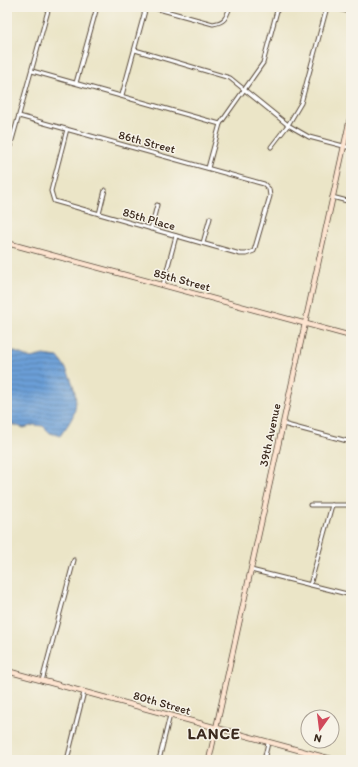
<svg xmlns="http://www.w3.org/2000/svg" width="358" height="767" font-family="Itim,sans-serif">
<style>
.water{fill:url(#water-rules);stroke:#52647a}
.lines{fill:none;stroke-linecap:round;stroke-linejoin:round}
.street-casing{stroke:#554637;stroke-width:5}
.secondary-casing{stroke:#554637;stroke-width:6}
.street{stroke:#fff;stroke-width:3}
.secondary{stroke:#fde4d0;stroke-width:4.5}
.labels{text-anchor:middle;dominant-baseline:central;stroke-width:3;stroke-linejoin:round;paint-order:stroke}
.street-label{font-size:12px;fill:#3b2a1e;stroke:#f7f3e8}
.district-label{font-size:16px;font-weight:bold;letter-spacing:1px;fill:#3b2a1e;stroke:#f7f3e8}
</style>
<defs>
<pattern id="water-rules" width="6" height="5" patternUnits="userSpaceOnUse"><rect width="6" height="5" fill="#6a9ed6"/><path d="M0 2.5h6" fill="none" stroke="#5881ad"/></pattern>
</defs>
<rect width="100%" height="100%" fill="#f7f3e8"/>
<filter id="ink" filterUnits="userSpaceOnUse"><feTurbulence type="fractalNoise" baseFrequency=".025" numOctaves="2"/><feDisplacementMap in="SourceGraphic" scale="8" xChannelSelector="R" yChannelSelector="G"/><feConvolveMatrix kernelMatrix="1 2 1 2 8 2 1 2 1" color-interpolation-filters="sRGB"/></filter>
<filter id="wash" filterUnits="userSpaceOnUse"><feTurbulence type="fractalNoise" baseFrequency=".012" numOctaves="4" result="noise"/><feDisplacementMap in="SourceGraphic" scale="16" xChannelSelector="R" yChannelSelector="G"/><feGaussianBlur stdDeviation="0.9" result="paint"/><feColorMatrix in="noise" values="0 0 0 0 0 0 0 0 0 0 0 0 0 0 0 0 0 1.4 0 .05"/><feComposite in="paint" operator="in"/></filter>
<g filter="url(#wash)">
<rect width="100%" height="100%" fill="#ebe5c7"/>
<path class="water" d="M7 349 31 358 43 355 58 357C70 372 82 398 72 418 69 424 64 430 60 436L50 433 43 426 34 425 24 428 7 423Z"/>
</g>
<g filter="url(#ink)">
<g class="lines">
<g class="street-casing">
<g id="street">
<path d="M151 7 213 24C225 22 226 18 230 7"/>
<path d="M331 7 351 12"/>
<path d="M135 50 230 78 288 125 309 137 351 148"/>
<path d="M32 71 220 124"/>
<path d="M76 83 97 7"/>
<path d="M122 95 146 7"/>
<path d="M19 116C101 139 182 161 264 184L269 189 270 196 254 251 246 254H240L54 201 51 191 67 129"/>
<path d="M271 147 288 125 301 103 327 7"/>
<path d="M7 158 49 7"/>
<path d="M208 168 220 124 263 63 278 7"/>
<path d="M332 197 351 202"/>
<path d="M99 214 105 190"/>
<path d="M151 229 157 205"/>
<path d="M203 243 210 218"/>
<path d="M163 285 176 236"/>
<path d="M283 424 351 442"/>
<path d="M310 505H351"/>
<path d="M251 570 351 595"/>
<path d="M310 585 332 505"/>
<path d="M42 681 74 560"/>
<path d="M67 760 84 692"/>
<path d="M159 760 170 715"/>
<path d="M264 760 268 743"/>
</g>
</g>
<g class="secondary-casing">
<g id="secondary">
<path d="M7 243 351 336"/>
<path d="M7 671 335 760"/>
<path d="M209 760 351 114"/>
</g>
</g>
<use href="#street" class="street"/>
<use href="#secondary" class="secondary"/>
</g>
</g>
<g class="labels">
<g class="street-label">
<text transform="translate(147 142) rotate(15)">86th Street</text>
<text transform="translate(149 219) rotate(16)">85th Place</text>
<text transform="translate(182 280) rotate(15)">85th Street</text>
<text transform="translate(270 435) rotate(-78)">39th Avenue</text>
<text transform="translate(162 703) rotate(16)">80th Street</text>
</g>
<g class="district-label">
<text x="214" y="733">LANCE</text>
</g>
</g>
<rect width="358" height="767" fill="none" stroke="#f7f3e8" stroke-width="24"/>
<g transform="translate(320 729) rotate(194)"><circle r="19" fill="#f7f3e8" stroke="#aca397"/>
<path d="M0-3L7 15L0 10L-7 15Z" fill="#d1495b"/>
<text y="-6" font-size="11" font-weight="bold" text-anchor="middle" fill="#3b2a1e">N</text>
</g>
</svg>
